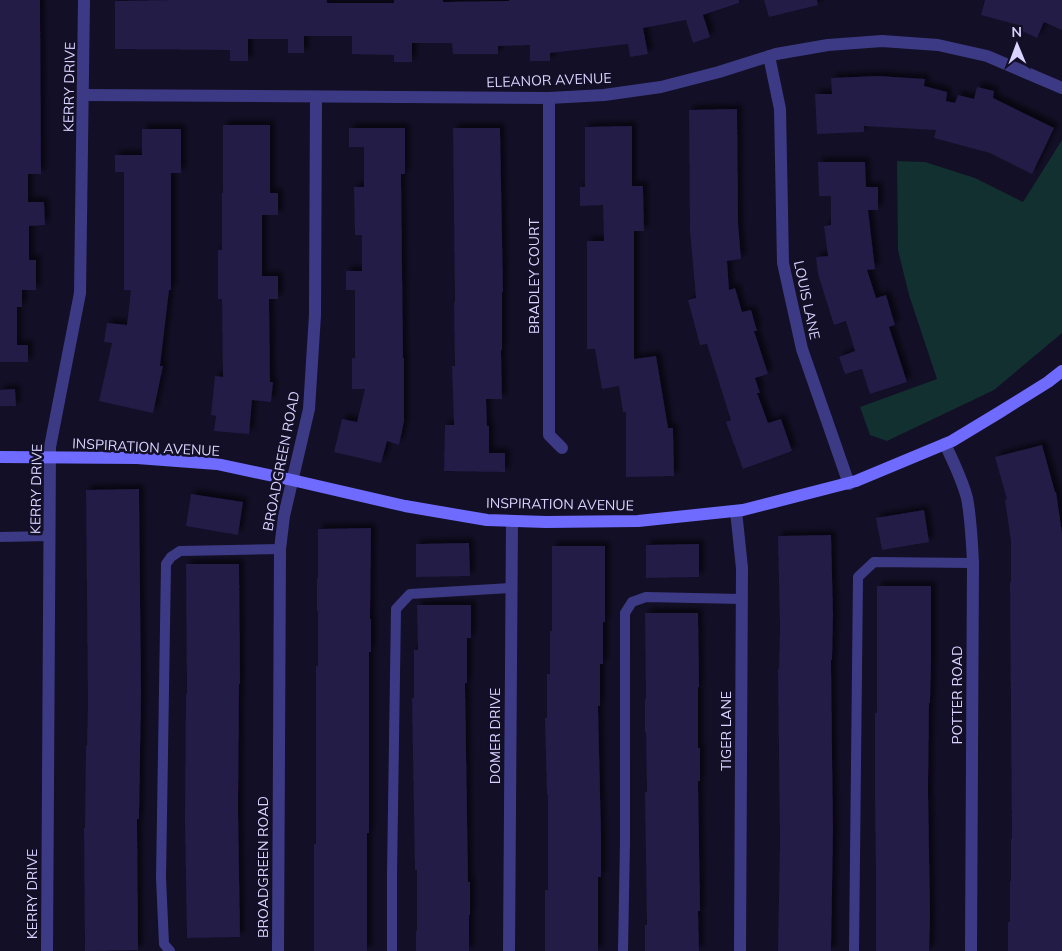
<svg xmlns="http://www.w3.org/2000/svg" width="1062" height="951" font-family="Mulish,sans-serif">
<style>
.green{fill:#12302f}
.building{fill:#241b47;filter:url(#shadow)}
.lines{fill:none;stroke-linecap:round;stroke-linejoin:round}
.lane{stroke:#3d3a85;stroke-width:10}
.street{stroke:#3d3a85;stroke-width:12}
.secondary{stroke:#6f6bff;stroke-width:12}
.labels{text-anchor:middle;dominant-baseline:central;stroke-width:5;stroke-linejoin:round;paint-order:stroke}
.street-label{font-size:14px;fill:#d9d4ff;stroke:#130f26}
</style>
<defs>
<filter id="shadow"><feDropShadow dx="4.5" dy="-4.5" stdDeviation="2.5" flood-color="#0009"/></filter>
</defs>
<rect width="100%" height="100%" fill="#130f26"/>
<path class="green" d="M1062 140V333L994 390 887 441 870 435 860 407 937 379 909 295 898 250 897 161 925 162 975 178 1023 202Z"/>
<g class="building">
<path d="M0 0H40L41 174H28V202H44L45 225 29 226V260H36V290H22V307H17V345H28V362H0Z"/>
<path d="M173 0H327V3H394V0H443V2L509 1V0H739V3L703 15 710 37 693 43 686 20 643 28 648 54 630 57 628 44 550 53V61H530V45L498 46V54H453L452 43H412V62H394V55L352 54V36H304V53H288V39H248V61H230V50L115 49V1Z"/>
<path d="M764 0H817L818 5 769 17Z"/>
<path d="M985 0H1062V30L1044 22 1037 38 1020 30 1022 26 981 15Z"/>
<path d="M878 76 925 79 924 86 947 92 946 101 955 103 958 95 974 99 977 87 994 91 993 98 1054 128 1032 174 990 153 934 138 936 130 864 126V132L817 134 815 94H832L831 78Z"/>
<path d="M737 109 738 223 741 259 727 261 729 290 735 288 742 312 751 310 757 331H754L768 374 755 378 760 393H757L768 423 781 419 792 451 743 469 726 422 731 420 707 344 700 345 688 300 696 298 690 231 689 110Z"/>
<path d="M223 125H270V193H278V215H262V276H278V299H269L270 382H273L271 402 252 400 249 434 214 431 216 416 211 415 215 376 223 377 222 299H218V250H222V193H223Z"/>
<path d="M632 126V186H643L644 231H634V359L656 356 668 428H673L674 476 626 477V412H623L619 386 602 389 595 349H587V241H604L603 205 580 206V187H585V127Z"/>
<path d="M349 128H405V174H401L403 358H404V421L399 445 387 441 381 463 334 452 342 419 357 422 365 389H352V358H355V290H346V271H362V235H355L354 187H364V147H349Z"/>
<path d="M453 128H500L503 292H502V350H501L502 399H486L487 426H489V453H505V472L444 471 445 425H454L452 366H455L454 302H455Z"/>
<path d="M142 129H181V173H171V290H169L160 366H163L153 413 99 401 112 343 104 342 107 323 127 325 131 290H124V172H115V155H142Z"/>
<path d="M818 162H865L866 187H878V210H868L875 269 867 270 876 298 886 295 895 325 889 327 907 382 870 394 862 369 845 374 839 357 855 351 846 321 834 325 818 274 816 257 828 256 824 226 831 225V196H819Z"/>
<path d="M15 389 16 406H0V390Z"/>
<path d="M1042 445 1055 492H1056L1062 533V951H1008V922H1010V881H1011V839H1012L1010 582H1011V541L1005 500 1007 499 995 457Z"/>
<path d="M139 489 141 694 139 819H137L138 950 85 951 84 828H85L86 746H87L88 704 86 490Z"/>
<path d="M191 494 243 502 238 535 186 526Z"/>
<path d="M924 510 929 542 882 550 876 518Z"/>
<path d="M371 528 370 619H371V652H369V833H367V951H314V844H316V666H318V611H317V578H318V529Z"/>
<path d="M831 535 833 615 832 660H831L832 754 833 830 831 951H778L780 841 778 669H779L780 627 778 536Z"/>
<path d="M469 543 470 576 416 577V544Z"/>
<path d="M699 544V577L646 578V545Z"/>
<path d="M552 546H605V622H603V664H600V706H598L601 836V877H598V951H545V890H548V794H547L545 718H547V674H550V631H552Z"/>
<path d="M186 564H239L240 684H239L238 809 240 937 187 938 185 820 186 694H187Z"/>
<path d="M877 586H931V661L930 703H929L928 788 930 916 929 951H876V874L875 798V713H877Z"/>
<path d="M417 605H471V638H467V683H465L468 882H470V915H469V951H416V931H417V870H415L412 698H414V650H418Z"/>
<path d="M645 613H698L699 687H698V748H700V781H698L700 911H698L699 951H645V925H647L645 792H647L646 732H645V699H646Z"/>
</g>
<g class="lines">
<g class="lane">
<path d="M0 537 50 536"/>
<path d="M170 951 164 944 161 878 166 564 171 557 180 551 280 549"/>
<path d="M392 951V874L396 609 410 594 511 588"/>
<path d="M623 951 625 842V613L632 602 646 597 742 599"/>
<path d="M854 951 858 577 874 562 973 563"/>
</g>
<g class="street">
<path d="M769 56 780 109 783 263 802 349 849 484"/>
<path d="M84 95 549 98 604 95 661 87 719 72 776 54 828 45 882 41 938 45 987 56 1062 88"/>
<path d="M549 98V435L562 448"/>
<path d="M945 444C953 461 962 479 967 498 971 519 972 541 973 563L971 951"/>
<path d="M736 511 742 568 740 951"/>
<path d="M47 951 50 447 80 293 84 0"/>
<path d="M278 951 280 549 284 516 309 409 315 315 316 97"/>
<path d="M509 951 512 521"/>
</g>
<path class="secondary" d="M0 457 137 458 217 464 292 480 405 506 487 520 546 522 638 521 743 510 856 481 952 441 1000 412 1048 382 1062 371"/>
</g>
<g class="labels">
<g class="street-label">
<text transform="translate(549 80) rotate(-2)">ELEANOR AVENUE</text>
<text transform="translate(69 87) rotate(-89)">KERRY DRIVE</text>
<text transform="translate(534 276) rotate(-90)">BRADLEY COURT</text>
<text transform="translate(807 300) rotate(78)">LOUIS LANE</text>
<text transform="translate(146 447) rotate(3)">INSPIRATION AVENUE</text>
<text transform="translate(281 461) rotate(-79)">BROADGREEN ROAD</text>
<text transform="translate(36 489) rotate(-89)">KERRY DRIVE</text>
<text transform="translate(560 504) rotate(1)">INSPIRATION AVENUE</text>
<text transform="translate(957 695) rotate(-90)">POTTER ROAD</text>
<text transform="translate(726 731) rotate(-90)">TIGER LANE</text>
<text transform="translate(495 736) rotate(-90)">DOMER DRIVE</text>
<text transform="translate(263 867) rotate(-90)">BROADGREEN ROAD</text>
<text transform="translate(32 894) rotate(-90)">KERRY DRIVE</text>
</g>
</g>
<g transform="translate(1017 45) rotate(359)" stroke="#130f26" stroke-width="4" paint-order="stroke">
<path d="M0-4L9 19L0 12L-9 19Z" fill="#d9d4ff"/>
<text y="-8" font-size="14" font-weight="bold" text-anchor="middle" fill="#d9d4ff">N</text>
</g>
</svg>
